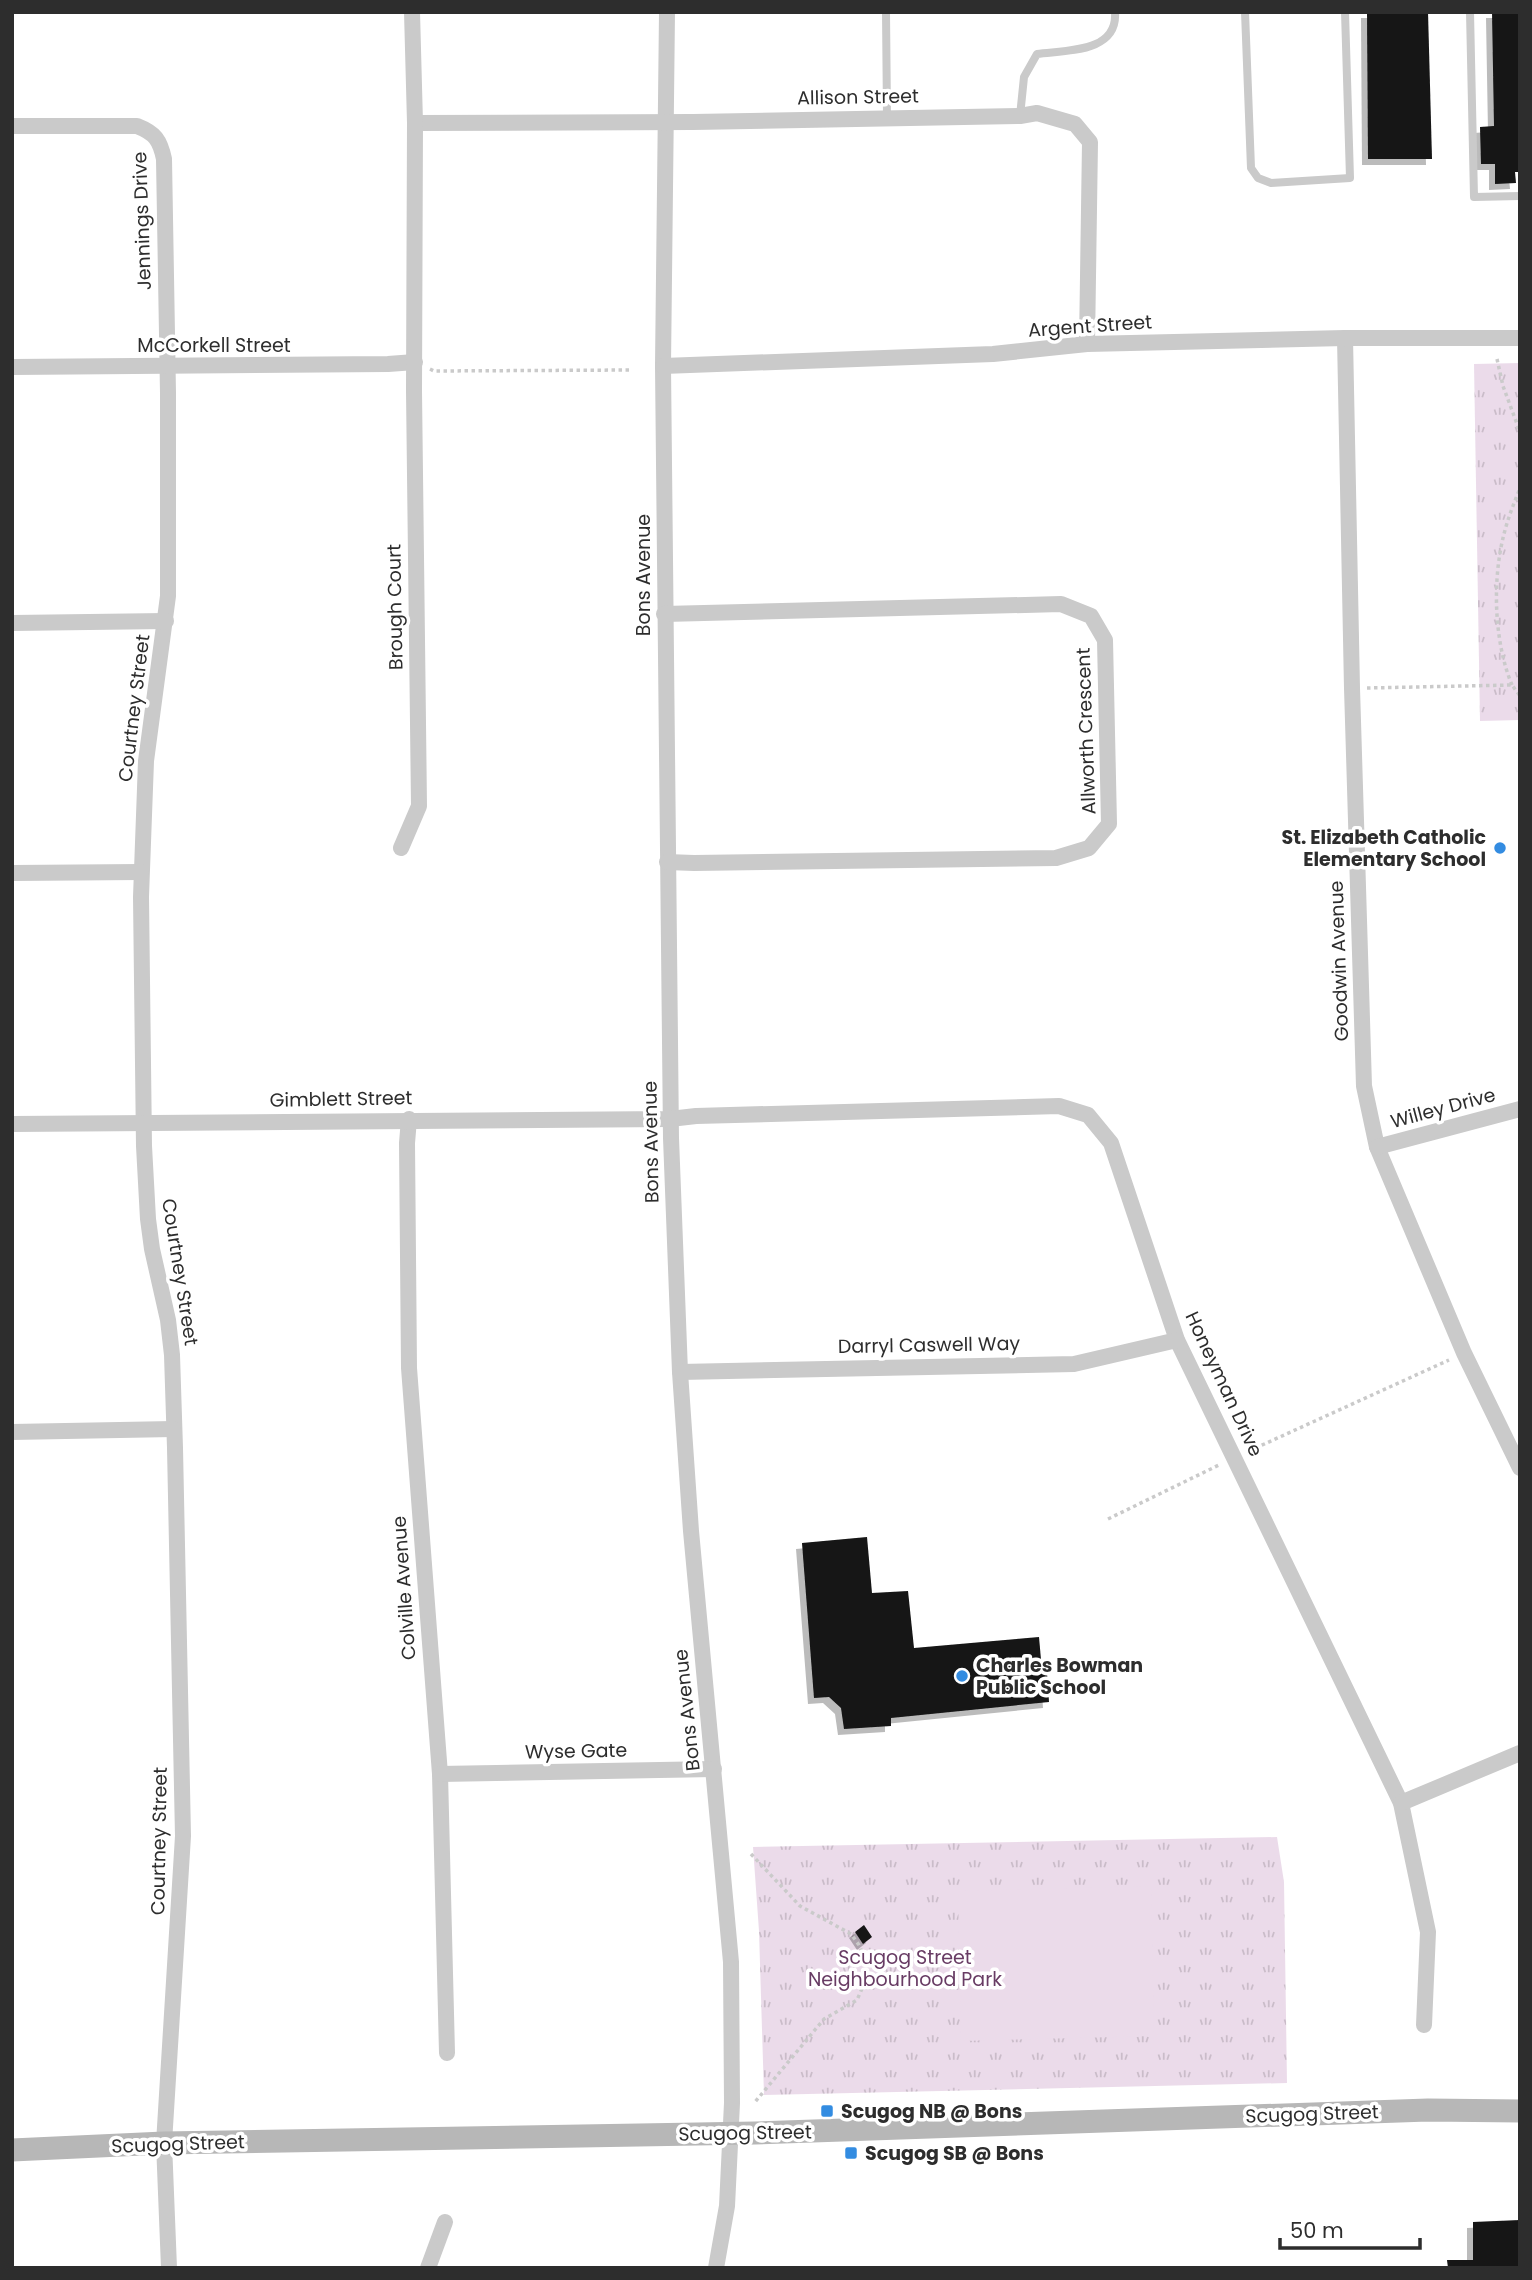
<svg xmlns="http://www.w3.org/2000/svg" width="1532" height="2280" font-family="Poppins,sans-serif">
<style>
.grass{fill:url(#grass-tufts)}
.pitch{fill:#ebdbea}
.building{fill:#141414;filter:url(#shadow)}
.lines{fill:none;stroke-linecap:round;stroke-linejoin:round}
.path{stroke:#cacaca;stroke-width:3.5;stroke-dasharray:3.5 3.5;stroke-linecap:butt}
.lane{stroke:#cacaca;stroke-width:8}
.street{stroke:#cacaca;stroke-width:16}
.secondary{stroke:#b7b7b7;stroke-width:23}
.poi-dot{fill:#338ce1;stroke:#fff;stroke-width:2.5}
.labels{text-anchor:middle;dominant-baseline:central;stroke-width:7;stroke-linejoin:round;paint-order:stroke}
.street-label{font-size:19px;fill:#2d2d2d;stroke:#fff}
.poi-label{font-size:19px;font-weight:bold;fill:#2d2d2d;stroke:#fff;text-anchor:start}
.park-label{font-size:19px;fill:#683c64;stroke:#fff}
</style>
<defs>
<pattern id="grass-tufts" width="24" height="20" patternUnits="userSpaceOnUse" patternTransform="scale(1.75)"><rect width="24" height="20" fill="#ebdbea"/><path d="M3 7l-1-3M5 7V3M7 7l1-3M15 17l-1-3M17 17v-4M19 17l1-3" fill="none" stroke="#cabcc9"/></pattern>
<filter id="shadow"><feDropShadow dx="-6" dy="6" stdDeviation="0" flood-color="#0004"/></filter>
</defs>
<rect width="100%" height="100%" fill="#fff"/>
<g class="grass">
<path d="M1520 363V720L1480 721 1474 364Z"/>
<path d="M1277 1837 1284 1882 1287 2083 764 2095 759 1931 753 1847Z"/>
</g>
<path class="pitch" d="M1151 1886 1154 2036 961 2041 958 1891Z"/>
<g class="building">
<path d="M1367 12H1428L1432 159H1368Z"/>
<path d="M1492 12H1520V172H1515L1516 183 1495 184V164H1481L1480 127 1494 126Z"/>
<path d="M867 1537 872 1593 908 1591 914 1648 1039 1637 1042 1671 1047 1672 1049 1702 891 1718V1726L844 1729 841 1708 829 1697 814 1698 802 1543Z"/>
<path d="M864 1925 872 1937 863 1944 855 1932Z"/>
<path d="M1520 2220V2268H1448L1447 2260H1473V2222Z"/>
</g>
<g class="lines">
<g class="path">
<path d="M1497 359 1503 386 1520 432"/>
<path d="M430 369 434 371 632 370"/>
<path d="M1512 685C1494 642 1492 580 1504 534 1508 518 1514 503 1520 488"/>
<path d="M1367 688 1512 685 1520 696"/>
<path d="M1249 1451 1449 1360"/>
<path d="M1108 1519 1219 1465"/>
<path d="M751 1854 800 1906 851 1934 859 1945 867 1963 864 1984 857 2000 824 2019 755 2102"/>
</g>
<g class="lane">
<path d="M886 12 887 117"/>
<path d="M1245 12 1251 168 1258 178 1271 183 1350 178 1345 12"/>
<path d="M1470 12 1474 197 1520 196"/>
<path d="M1020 116 1024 77 1037 54C1066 50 1118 53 1115 12"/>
</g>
<g class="street">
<path d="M667 12 663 366 671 1138 680 1372 691 1531 731 1962 732 2103 727 2206 716 2268"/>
<path d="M415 123 693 122 1020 116 1037 113 1075 124 1090 142 1087 344"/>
<path d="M12 126H137C155 133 160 140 164 159L168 393V596L146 761 141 897 144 1146 148 1219 152 1249 168 1320 172 1355 175 1448 183 1836 164 2143 169 2268"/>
<path d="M1345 338 1352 688 1364 1086 1377 1147 1464 1353 1520 1468"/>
<path d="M663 366 993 354 1087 344 1345 338H1520"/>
<path d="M12 367 388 364 415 362"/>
<path d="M664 614 1061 604 1091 616 1105 640 1109 824 1089 848 1056 858 694 863 667 862"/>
<path d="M12 623 166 621"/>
<path d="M401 848 419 806 414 391 415 123 412 12"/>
<path d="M12 873 141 872"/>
<path d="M409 1119 407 1143 409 1368 440 1774 447 2053"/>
<path d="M12 1124 670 1119 696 1116 1059 1106 1088 1115 1111 1143 1177 1340 1401 1803 1428 1932 1424 2025"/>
<path d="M1377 1147 1520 1109"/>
<path d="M680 1372 1074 1364 1177 1340"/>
<path d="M12 1432 173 1429"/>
<path d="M440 1774 714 1769"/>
<path d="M1401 1803 1520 1753"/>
<path d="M428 2268 445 2222"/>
</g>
<path class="secondary" d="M12 2150 164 2143 755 2133 1428 2110 1520 2111"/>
</g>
<g class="poi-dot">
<circle cx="1500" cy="848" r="7"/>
<circle cx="962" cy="1676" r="7"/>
<rect x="820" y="2104" width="14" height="14" rx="3.5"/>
<rect x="844" y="2146" width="14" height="14" rx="3.5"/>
</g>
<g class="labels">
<g class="street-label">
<text transform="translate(858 97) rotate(-1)">Allison Street</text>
<text transform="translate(142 221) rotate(-92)">Jennings Drive</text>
<text transform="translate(1090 326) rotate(-4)">Argent Street</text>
<text x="214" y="345">McCorkell Street</text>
<text transform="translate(643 575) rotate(-90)">Bons Avenue</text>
<text transform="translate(395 607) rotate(-91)">Brough Court</text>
<text transform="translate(134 708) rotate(-83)">Courtney Street</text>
<text transform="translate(1086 731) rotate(-92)">Allworth Crescent</text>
<text transform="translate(1339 961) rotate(-92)">Goodwin Avenue</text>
<text transform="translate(341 1099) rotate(-1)">Gimblett Street</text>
<text transform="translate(1443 1108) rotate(-15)">Willey Drive</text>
<text transform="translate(651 1142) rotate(-91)">Bons Avenue</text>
<text transform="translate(180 1272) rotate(81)">Courtney Street</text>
<text transform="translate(929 1345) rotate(-1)">Darryl Caswell Way</text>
<text transform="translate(1224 1384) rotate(65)">Honeyman Drive</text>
<text transform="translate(404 1588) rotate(-94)">Colville Avenue</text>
<text transform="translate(687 1710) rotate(-96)">Bons Avenue</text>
<text transform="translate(576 1751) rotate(-1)">Wyse Gate</text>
<text transform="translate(159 1841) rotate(-89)">Courtney Street</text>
<text transform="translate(1312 2114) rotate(-2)">Scugog Street</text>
<text transform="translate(745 2133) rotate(-1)">Scugog Street</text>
<text transform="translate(178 2144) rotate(-2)">Scugog Street</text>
</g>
<g class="poi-label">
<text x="1486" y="837" text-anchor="end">St. Elizabeth Catholic<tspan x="1486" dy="22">Elementary School</tspan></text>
<text x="976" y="1665">Charles Bowman<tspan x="976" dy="22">Public School</tspan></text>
<text x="841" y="2111">Scugog NB @ Bons</text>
<text x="865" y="2153">Scugog SB @ Bons</text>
</g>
<g class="park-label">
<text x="905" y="1957">Scugog Street<tspan x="905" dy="22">Neighbourhood Park</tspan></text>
</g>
</g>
<rect width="1532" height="2280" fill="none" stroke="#2d2d2d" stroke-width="28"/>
<path d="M1280 2238v10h140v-10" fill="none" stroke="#2d2d2d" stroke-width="3.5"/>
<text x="1290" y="2238" font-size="21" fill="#2d2d2d" stroke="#ffffff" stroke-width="5" paint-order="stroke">50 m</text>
</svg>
